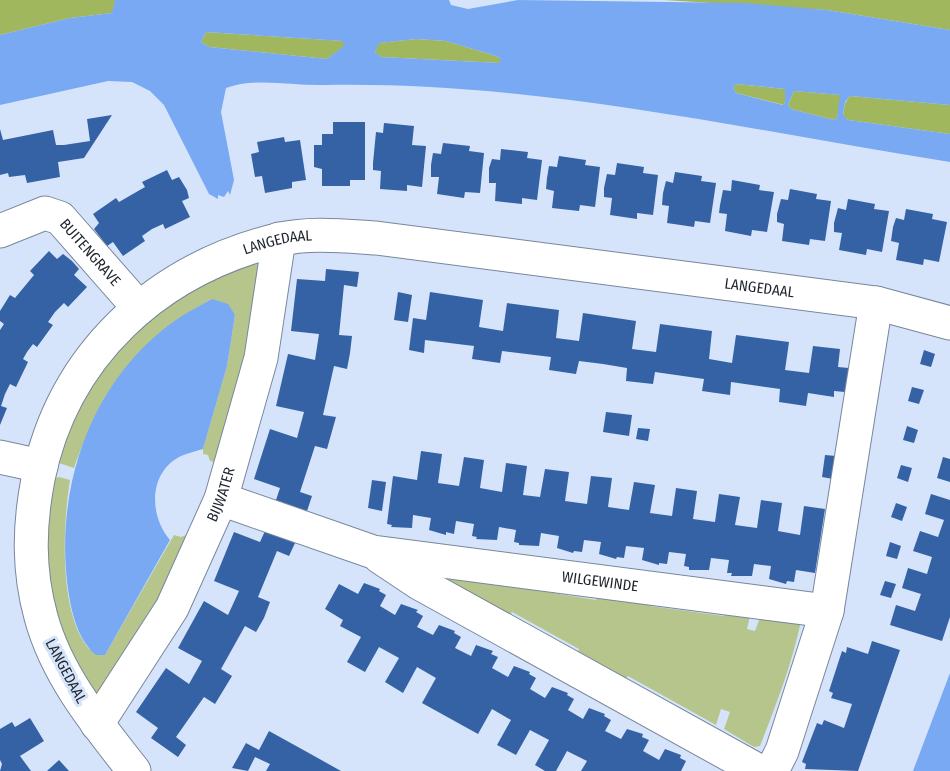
<svg xmlns="http://www.w3.org/2000/svg" width="950" height="771" font-family="'Fira Sans Condensed',sans-serif">
<style>
.green{fill:#b5c58c}
.forest{fill:#a0b75e}
.water{fill:#78a9f2;fill-rule:evenodd}
.building{fill:#3462a5}
.lines{fill:none;stroke-linecap:round;stroke-linejoin:round}
.minor-casing{stroke:#78879c;stroke-width:35}
.minor{stroke:#fff;stroke-width:33}
.labels{text-anchor:middle;dominant-baseline:central;stroke-width:6;stroke-linejoin:round;paint-order:stroke}
.street-label{font-size:15px;fill:#1e242c;stroke:#d5e4fb}
</style>
<rect width="100%" height="100%" fill="#d5e4fb"/>
<g class="green">
<path d="M255 260 261 266 251 350 219 463 210 461 208 455 203 454V449L227 366 235 315 212 299C138 342 103 388 74 468L59 463 67 421 94 372 150 310Z"/>
<path d="M59 477 70 480C63 525 58 612 89 649L105 655 174 535 181 537 186 535 193 539 152 619 96 697 88 695 46 592 49 480Z"/>
<path d="M428 570 521 580 522 588 596 600 599 592 650 599V606L724 616 727 610 751 612 747 629 755 631 761 615 801 621C792 664 776 705 760 746L754 747 724 729 730 712 721 709 716 725 628 676 622 683 575 658 579 649 512 612 508 621Z"/>
</g>
<g class="forest">
<path d="M0 0H115L116 3 112 13 70 18 0 35Z"/>
<path d="M664 0H950V30L827 10Z"/>
<path d="M206 32 344 41 345 46 327 59 209 47 201 42Z"/>
<path d="M416 39 446 41 493 55 500 58V63L381 57 375 52 378 43Z"/>
<path d="M737 84 785 89 787 97 784 105 736 93 733 87Z"/>
<path d="M794 91 841 95 837 118 834 120 791 109 788 105Z"/>
<path d="M850 96 950 105V134L848 120 843 116 845 103Z"/>
</g>
<g class="water">
<path d="M115 0H449L451 5 468 9 518 0 743 3 827 10 950 30V105L850 96 845 102 843 115 848 120 950 134V162C742 129 537 81 325 85 291 86 257 77 226 88L221 112 234 180 230 195 228 191 224 197 218 195V199L209 194 164 105 150 91 132 82 108 81 0 105V35L70 18 112 13ZM206 32 343 41 344 46 327 59 209 47 201 42ZM416 39 446 41 493 55 500 58V63L381 57 375 52 379 43ZM737 84 785 89V103L783 105 736 93 733 87ZM794 91 840 95 837 118 834 120 791 109 788 105Z"/>
<path d="M212 299 228 304 235 315 227 366 203 449C196 451 188 453 181 456 148 472 149 516 170 540L105 655H96C76 639 70 606 67 581 56 482 93 378 176 320 187 312 200 306 212 299Z"/>
<path d="M950 673V771H913Z"/>
</g>
<g class="building">
<path d="M112 115 84 158 58 162 60 177 27 183 25 175 9 177 8 173 0 175V129L3 140 53 130 56 145H64L90 141 87 119Z"/>
<path d="M333 122H365V180H350V186H322V169L314 167V145H322V134H333Z"/>
<path d="M384 123 414 126 412 145 426 146 422 187 407 185V191L380 189 381 171 373 170V163L376 132 383 133Z"/>
<path d="M284 137 285 142 300 140 306 180 292 182V188L265 193 262 176 255 177 251 154 259 152 257 142Z"/>
<path d="M443 143 470 146 469 151 484 153 480 193 465 192 464 198 437 194 439 177H431V165L433 153 441 154Z"/>
<path d="M501 149 528 152 527 158 542 160 537 200 522 198V204L495 201 496 183H489V168L492 159 500 160Z"/>
<path d="M559 156 586 160 585 165 600 167 595 207 580 205 579 211 552 208 554 191 546 189 547 178 549 166 557 167Z"/>
<path d="M617 163 644 167 643 173 658 175 653 215 637 213V219L610 215 612 198 604 197V188L607 174 615 175Z"/>
<path d="M167 170 172 180 179 177 187 190 189 198 182 201 190 217 165 229 163 224 152 229 142 236 145 241 123 256 113 242 107 246 94 229 99 223 93 214 116 198 119 202 145 187 142 182Z"/>
<path d="M675 172 702 176 701 181 716 183 710 223 695 221 694 227 667 223 669 206 662 205 663 193 666 181 673 183Z"/>
<path d="M732 180 760 185 759 190 774 192 767 232 752 230 751 236 725 231 727 214 719 213 720 205 723 190 731 191Z"/>
<path d="M790 189 817 194 816 199 831 201 825 241 810 239 809 245 782 241 784 224 777 222V214L781 199 788 200Z"/>
<path d="M848 199 875 204 874 209 889 211 882 252 867 249 866 255 839 250 842 233 834 232V223L838 208 846 210Z"/>
<path d="M906 209 933 214 932 219 947 222 939 262 924 259 923 265 896 260 899 243 891 241 893 227 896 218 904 220Z"/>
<path d="M49 251 57 259 63 254 72 261 79 269 74 275 87 287 68 307 64 303 55 312 48 322 53 325 37 347 33 344 27 352 23 359 28 362 16 387 10 384 5 394 1 406 7 408 0 425V330L4 324 0 321V311L10 295 15 298 34 275 30 271Z"/>
<path d="M326 269 359 272 357 287 344 285 339 335 352 336 350 353 347 369 334 366 323 415 336 417 327 449 315 446 300 492 312 496 307 511 276 500 280 488 254 479 270 429 297 438 304 412 276 406 288 354 315 360 319 334 291 331 297 279 325 281Z"/>
<path d="M398 292 412 295 408 322 394 320Z"/>
<path d="M430 292 483 300 479 327 503 331 507 303 559 310 556 338 579 341 583 313 636 321 632 349 656 352 660 324 712 331 709 359 732 363 736 335 789 342 785 370 809 373 813 346 840 349 838 367 849 368 845 392 834 391V397L808 393 806 406 779 402 780 389 731 382 730 395 702 391 704 379 655 372 653 384 626 381 627 368 603 364 579 361 576 374 549 370 551 357 502 351 500 363 472 359 474 346 425 340 424 353 409 350 413 318 426 320Z"/>
<path d="M924 350 935 354 931 367 920 364Z"/>
<path d="M912 387 924 390 919 404 908 401Z"/>
<path d="M606 412 632 415 629 436 603 432Z"/>
<path d="M907 426 918 430 914 443 903 440Z"/>
<path d="M638 428 650 429 648 441 636 439Z"/>
<path d="M421 451 442 454 438 483 459 486 464 457 484 460 480 488 502 492 506 463 527 466 523 495 540 497 545 469 569 472 565 501 587 504 591 476 612 478 608 507 629 510 634 482 655 485 650 513 672 516 676 488 697 491 693 519 715 522 719 494 740 497 735 525 757 528 761 500 782 503 778 531 800 535 804 506 825 509 815 573 796 570 794 582 787 581 786 584 769 579 771 566 754 564 752 576H731L732 573H727L729 560 711 558 709 570H689V567L684 566 686 554 669 552 667 564 659 563V565L642 560 644 548 626 546 624 558 617 557 616 559 599 554 601 542 584 540 582 552 574 551 573 553 557 548 559 536 541 533 539 546 519 545V543L514 542 516 530 499 527 497 540 476 539 477 537 472 536 474 524 456 521 454 534 446 532V535L429 530 431 518 413 515 412 528 391 527 392 525 387 524 393 476 417 480Z"/>
<path d="M825 455 836 456 833 479 822 477Z"/>
<path d="M943 457 950 459V482L937 478Z"/>
<path d="M901 465 912 468 908 482 897 478Z"/>
<path d="M372 480 386 482 382 511 368 508Z"/>
<path d="M931 494 950 500V617L942 641 890 625 896 605 915 611 921 594 902 588 908 568 927 574 932 557 913 551 920 531 938 537 944 520 925 514Z"/>
<path d="M896 503 907 507 902 521 891 517Z"/>
<path d="M265 531 295 543 289 556 277 551 258 597 270 602 264 618 256 632 245 626 221 669 232 676 215 704 204 697 176 737 186 745 178 757 151 738 158 728 136 712 166 668 189 684 202 661 178 648 204 601 228 615 239 591 214 581 234 532 260 542Z"/>
<path d="M890 542 901 546 897 559 886 556Z"/>
<path d="M885 581 896 584 891 598 880 595Z"/>
<path d="M364 583 380 589 379 591 386 595 380 606 395 615 401 604 418 610 416 612 423 616 417 627 433 635 439 625 455 631 454 633 461 637 455 648 471 656 476 645 493 651 491 654 498 657 492 668 508 677 514 666 530 672 529 674 536 678 530 689 545 698 552 687 568 693 567 695 574 699 568 710 583 719 589 708 605 714 604 716 611 720 605 731 621 739 627 729 643 734 642 737 649 740 643 751 659 760 665 749 681 755 680 758 686 761 681 771H581L587 761 567 751 556 771H545L535 765 549 740 530 730 516 755 497 745 511 720 492 709 478 734 422 703 436 678 417 667 403 693 385 682 399 658 379 647 365 672 347 662 361 637 340 626 343 620 325 609 339 584 358 594Z"/>
<path d="M872 641 900 650 858 771 805 769 806 764 802 762 817 723 822 725 824 720 844 728 852 704 831 698 833 693 829 691 842 651 846 653 847 647 868 654Z"/>
<path d="M30 718 44 741 20 756 31 771H0L2 764 0 760V729L12 722 15 727Z"/>
<path d="M269 731 307 752 341 771H266L270 764 255 757 248 771 232 768 246 743 259 750Z"/>
<path d="M59 760 69 771H47Z"/>
</g>
<g class="lines">
<g class="minor-casing">
<g id="minor">
<path id="s1" d="M0 231 45 213 60 218 139 308"/>
<path d="M0 457 41 466"/>
<path id="s2" d="M221 499 373 552 827 611"/>
<path d="M380 557 419 583 759 771"/>
<path id="s3" d="M97 724 172 608 221 499 261 358 279 239"/>
<path id="s4" d="M134 771C97 724 57 676 41 617 28 570 29 526 38 479 63 355 156 270 277 240 308 232 345 236 376 238L876 303 950 323"/>
<path d="M772 771 782 751 827 611 876 303"/>
</g>
</g>
<use href="#minor" class="minor"/>
</g>
<g class="labels">
<g class="street-label">
<text stroke="none"><textPath href="#s4" startOffset="678">LANGEDAAL</textPath></text>
<text stroke="none"><textPath href="#s1" startOffset="110">BUITENGRAVE</textPath></text>
<text stroke="none"><textPath href="#s4" startOffset="1164">LANGEDAAL</textPath></text>
<text stroke="none"><textPath href="#s3" startOffset="262">BIJWATER</textPath></text>
<text stroke="none"><textPath href="#s2" startOffset="390">WILGEWINDE</textPath></text>
<text transform="translate(66 671) rotate(62)">LANGEDAAL</text>
</g>
</g>
</svg>
